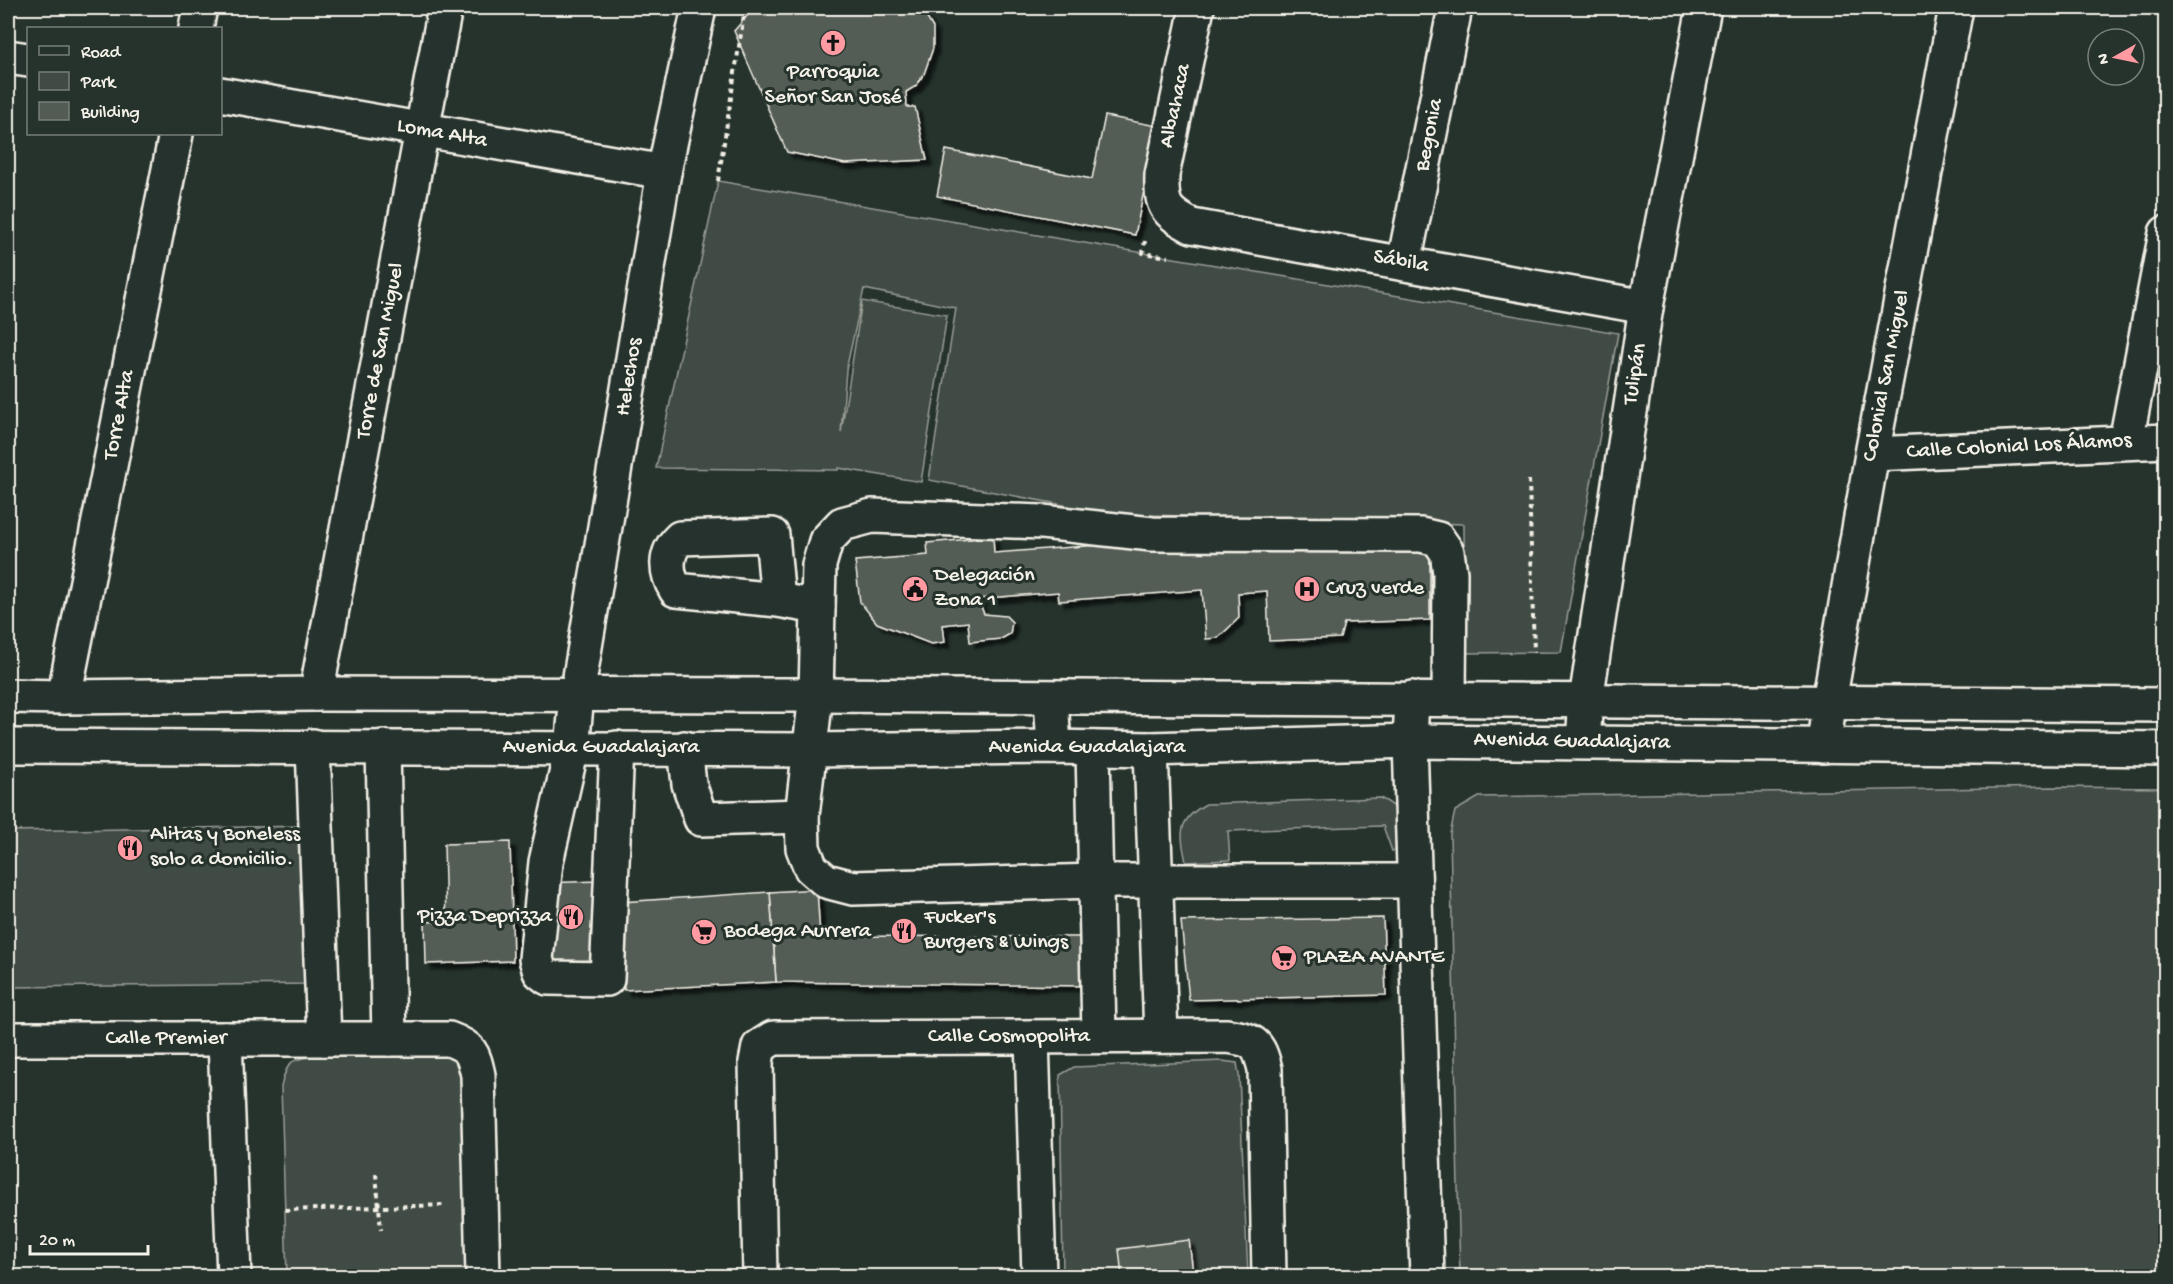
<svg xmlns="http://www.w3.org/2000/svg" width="2173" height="1284" font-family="'Gochi Hand',sans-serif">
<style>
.green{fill:#414b45;stroke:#9a9e96;stroke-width:1.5}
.building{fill:#525c55;stroke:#f4f1e8;stroke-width:1.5;filter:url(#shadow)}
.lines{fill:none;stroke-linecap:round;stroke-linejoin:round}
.minor-casing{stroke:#f4f1e8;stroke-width:38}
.major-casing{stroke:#f4f1e8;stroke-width:38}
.path{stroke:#f4f1e8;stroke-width:4;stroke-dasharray:4.5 4.5;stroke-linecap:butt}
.minor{stroke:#26332d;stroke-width:33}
.major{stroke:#26332d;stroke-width:33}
.labels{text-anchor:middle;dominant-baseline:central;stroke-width:6;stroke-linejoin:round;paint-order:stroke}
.poi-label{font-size:22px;fill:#f4f1e8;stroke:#26332d;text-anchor:start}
.street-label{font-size:22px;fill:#f4f1e8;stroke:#26332d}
</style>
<defs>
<filter id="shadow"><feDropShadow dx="5.5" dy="5.5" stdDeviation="1.5" flood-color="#0009"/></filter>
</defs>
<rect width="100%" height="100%" fill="#26332d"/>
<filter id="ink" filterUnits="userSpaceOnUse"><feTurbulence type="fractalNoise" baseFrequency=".0167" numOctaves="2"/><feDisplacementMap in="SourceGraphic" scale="12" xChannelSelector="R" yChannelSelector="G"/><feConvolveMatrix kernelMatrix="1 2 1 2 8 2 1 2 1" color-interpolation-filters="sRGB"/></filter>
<g filter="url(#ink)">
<g class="green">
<path d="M718 181 1618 333 1561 652 1465 653 1464 524 1112 514 929 480 956 308 864 289 846 370 841 433 862 301 947 315 921 482 838 468V470L656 468Z"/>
<path d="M2050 787 2165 788V1276H1460L1450 834 1455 811 1479 797Z"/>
<path d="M1380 798C1406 810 1402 821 1407 847L1392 851 1383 826 1228 831 1230 860 1186 862C1180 833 1177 820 1206 804Z"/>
<path d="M309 826 314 984 8 987V831Z"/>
<path d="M452 1049 464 1056 476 1276H287L281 1087C283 1079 285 1068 292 1062 307 1051 426 1050 452 1049Z"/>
<path d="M1222 1061 1237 1063 1239 1075 1248 1276H1063L1060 1075 1074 1067Z"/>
</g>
<g class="building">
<path d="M754 8H921L933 28V48L924 74 916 86 906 92 907 107H915L927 160 845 164 787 152 734 31Z"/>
<path d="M1105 116 1157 126 1135 235 937 196 946 150 1092 179Z"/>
<path d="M993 537 994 553 1126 543 1430 546V620L1344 623 1340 638 1269 641 1267 591 1238 593 1239 618 1218 638 1206 639 1202 590 1059 601 1058 592 978 599 984 614 1006 616 1012 622 1010 634 1001 639 970 642 968 622 943 625 945 642 931 644 877 623 860 602 855 561 928 555 927 543Z"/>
<path d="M510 842 513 961 426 964 425 922 446 921 444 844Z"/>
<path d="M597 881 600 960 549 962 547 883Z"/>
<path d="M817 889 820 936 1085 937 1084 986 776 982 770 892Z"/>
<path d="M770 892 776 982 624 990 621 902Z"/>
<path d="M1383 918 1386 995 1189 1000 1181 921Z"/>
<path d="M1189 1240 1193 1273 1161 1276H1122L1119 1249Z"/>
</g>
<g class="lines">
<g class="minor-casing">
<g id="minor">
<path d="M1197 8 1162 175C1161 206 1165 212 1192 226L1646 307"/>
<path d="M196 28 200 8"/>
<path d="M8 57 28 60"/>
<path d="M220 94 664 172"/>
<path d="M1404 263 1455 8"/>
<path d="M2126 441 2166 233"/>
<path d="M1872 454 2166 441"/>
<path d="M778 600 772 535 680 538C664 553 665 572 676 590L778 600 818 607"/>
<path d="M316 694 445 8"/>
<path d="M64 697 176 134"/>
<path d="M1051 698 1054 747"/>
<path d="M1412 698 1410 741 1427 1276"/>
<path d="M1583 742 1586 700 1646 307 1704 8"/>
<path d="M313 746 324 1039"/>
<path d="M1824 746 1829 702 1872 454 1956 8"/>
<path d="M383 747 389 1039"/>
<path d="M617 748 607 979 548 978 540 972 536 959 546 862 572 748 577 695 664 172 699 8"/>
<path d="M685 748 689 784 701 819 802 816"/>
<path d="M1093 748 1099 1036"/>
<path d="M1151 749 1161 1036"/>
<path d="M1414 881H1096L853 888 826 881 811 868 803 848 802 816 816 695 819 565 826 541 842 524 872 516 1042 522 1152 534 1421 535 1438 539 1447 552 1450 573 1449 698"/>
<path d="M1032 1037 1039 1276"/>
<path d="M8 1039H449C471 1047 473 1052 478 1075L483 1276"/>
<path d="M225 1039 234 1276"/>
<path d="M760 1276 756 1062 759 1047 773 1038 1227 1036C1254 1040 1258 1042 1265 1069L1269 1276"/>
</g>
</g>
<g class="major-casing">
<g id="major">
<path d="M8 696 64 697 316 694 816 695 2166 705"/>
<path d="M8 746 810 750 1054 747 1151 749 1410 741 2166 749"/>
</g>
</g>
<g class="path">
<path d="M718 181 745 8"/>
<path d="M1145 241 1143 253 1168 257"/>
<path d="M1529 480 1534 653"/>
<path d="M376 1174 381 1230"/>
<path d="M285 1210 446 1205"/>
</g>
<use href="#minor" class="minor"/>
<use href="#major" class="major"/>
</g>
</g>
<defs>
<g id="church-disc" transform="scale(1.35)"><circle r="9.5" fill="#ff9aa2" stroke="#26332d"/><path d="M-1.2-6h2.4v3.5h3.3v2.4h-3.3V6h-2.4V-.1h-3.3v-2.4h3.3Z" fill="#111"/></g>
<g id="civic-disc" transform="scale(1.35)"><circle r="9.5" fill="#ff9aa2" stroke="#26332d"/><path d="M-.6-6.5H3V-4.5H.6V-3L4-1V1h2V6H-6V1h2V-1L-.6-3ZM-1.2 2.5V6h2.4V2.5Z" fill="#111"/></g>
<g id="hospital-disc" transform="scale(1.35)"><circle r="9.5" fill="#ff9aa2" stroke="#26332d"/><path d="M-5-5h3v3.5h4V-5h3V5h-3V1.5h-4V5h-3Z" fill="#111"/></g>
<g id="restaurant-disc" transform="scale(1.35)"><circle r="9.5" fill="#ff9aa2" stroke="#26332d"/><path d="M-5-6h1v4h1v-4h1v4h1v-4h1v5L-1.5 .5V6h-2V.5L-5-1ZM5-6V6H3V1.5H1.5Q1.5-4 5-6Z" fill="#111"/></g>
<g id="supermarket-disc" transform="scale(1.35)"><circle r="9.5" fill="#ff9aa2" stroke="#26332d"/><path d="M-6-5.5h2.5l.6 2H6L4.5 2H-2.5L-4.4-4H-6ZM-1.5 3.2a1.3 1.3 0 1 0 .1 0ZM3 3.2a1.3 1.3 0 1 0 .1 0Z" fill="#111"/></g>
</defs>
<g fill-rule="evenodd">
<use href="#church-disc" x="833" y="43"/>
<use href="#civic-disc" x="915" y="589"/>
<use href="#hospital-disc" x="1307" y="589"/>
<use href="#restaurant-disc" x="130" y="848"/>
<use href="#restaurant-disc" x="571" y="917"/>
<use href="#restaurant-disc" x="904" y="931"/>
<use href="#supermarket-disc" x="704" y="932"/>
<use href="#supermarket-disc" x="1284" y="958"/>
</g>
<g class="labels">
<g class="poi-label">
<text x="833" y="73" text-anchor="middle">Parroquia<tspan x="833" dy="25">Señor San José</tspan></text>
<text x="934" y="576">Delegación<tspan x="934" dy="25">Zona 1</tspan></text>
<text x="1326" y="589">Cruz verde</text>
<text x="150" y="835">Alitas y Boneless<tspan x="150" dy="25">solo a domicilio.</tspan></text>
<text x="552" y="917" text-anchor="end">Pizza Deprizza</text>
<text x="924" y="918">Fucker's<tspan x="924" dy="25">Burgers &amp; Wings</tspan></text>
<text x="724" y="932">Bodega Aurrera</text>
<text x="1304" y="958">PLAZA AVANTE</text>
</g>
<g class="street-label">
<text transform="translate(1176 106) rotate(-78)">Albahaca</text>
<text transform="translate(442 134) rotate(10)">Loma Alta</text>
<text transform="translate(1430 135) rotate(-79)">Begonia</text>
<text transform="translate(1401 262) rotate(10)">Sábila</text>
<text transform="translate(381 351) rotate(-79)">Torre de San Miguel</text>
<text transform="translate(1636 374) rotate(-81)">Tulipán</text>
<text transform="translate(1887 376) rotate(-79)">Colonial San Miguel</text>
<text transform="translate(630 377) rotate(-81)">Helechos</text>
<text transform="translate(120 415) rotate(-79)">Torre Alta</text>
<text transform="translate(2019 447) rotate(-3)">Calle Colonial Los Álamos</text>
<text transform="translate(1572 742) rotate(1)">Avenida Guadalajara</text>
<text x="601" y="748">Avenida Guadalajara</text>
<text x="1087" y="748">Avenida Guadalajara</text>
<text x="1009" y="1037">Calle Cosmopolita</text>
<text x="166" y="1039">Calle Premier</text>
</g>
</g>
<rect width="2173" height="1284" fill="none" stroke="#26332d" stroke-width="30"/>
<rect x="15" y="15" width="2143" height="1254" fill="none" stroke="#f4f1e8" stroke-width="2" filter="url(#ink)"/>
<rect x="27" y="27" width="195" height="108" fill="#26332d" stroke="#787f78" stroke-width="1.5"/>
<rect x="39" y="46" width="30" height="9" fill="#26332d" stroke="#787f78" stroke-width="1.5"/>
<text x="81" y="57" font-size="18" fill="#f4f1e8">Road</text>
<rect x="39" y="72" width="30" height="18" fill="#414b45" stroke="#787f78" stroke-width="1.5"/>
<text x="81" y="87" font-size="18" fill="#f4f1e8">Park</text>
<rect x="39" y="102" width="30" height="18" fill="#525c55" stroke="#787f78" stroke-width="1.5"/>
<text x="81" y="117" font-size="18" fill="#f4f1e8">Building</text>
<g transform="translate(2116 57) rotate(261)"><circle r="28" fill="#26332d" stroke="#787f78" stroke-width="1.5"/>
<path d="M0-4.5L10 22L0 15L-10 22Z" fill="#ff9aa2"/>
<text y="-9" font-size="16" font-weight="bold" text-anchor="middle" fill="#f4f1e8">N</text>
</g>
<path d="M30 1245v9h118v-9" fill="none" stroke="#f4f1e8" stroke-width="3"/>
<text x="39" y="1245" font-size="18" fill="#f4f1e8" stroke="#26332d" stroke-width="4.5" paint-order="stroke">20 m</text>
</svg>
